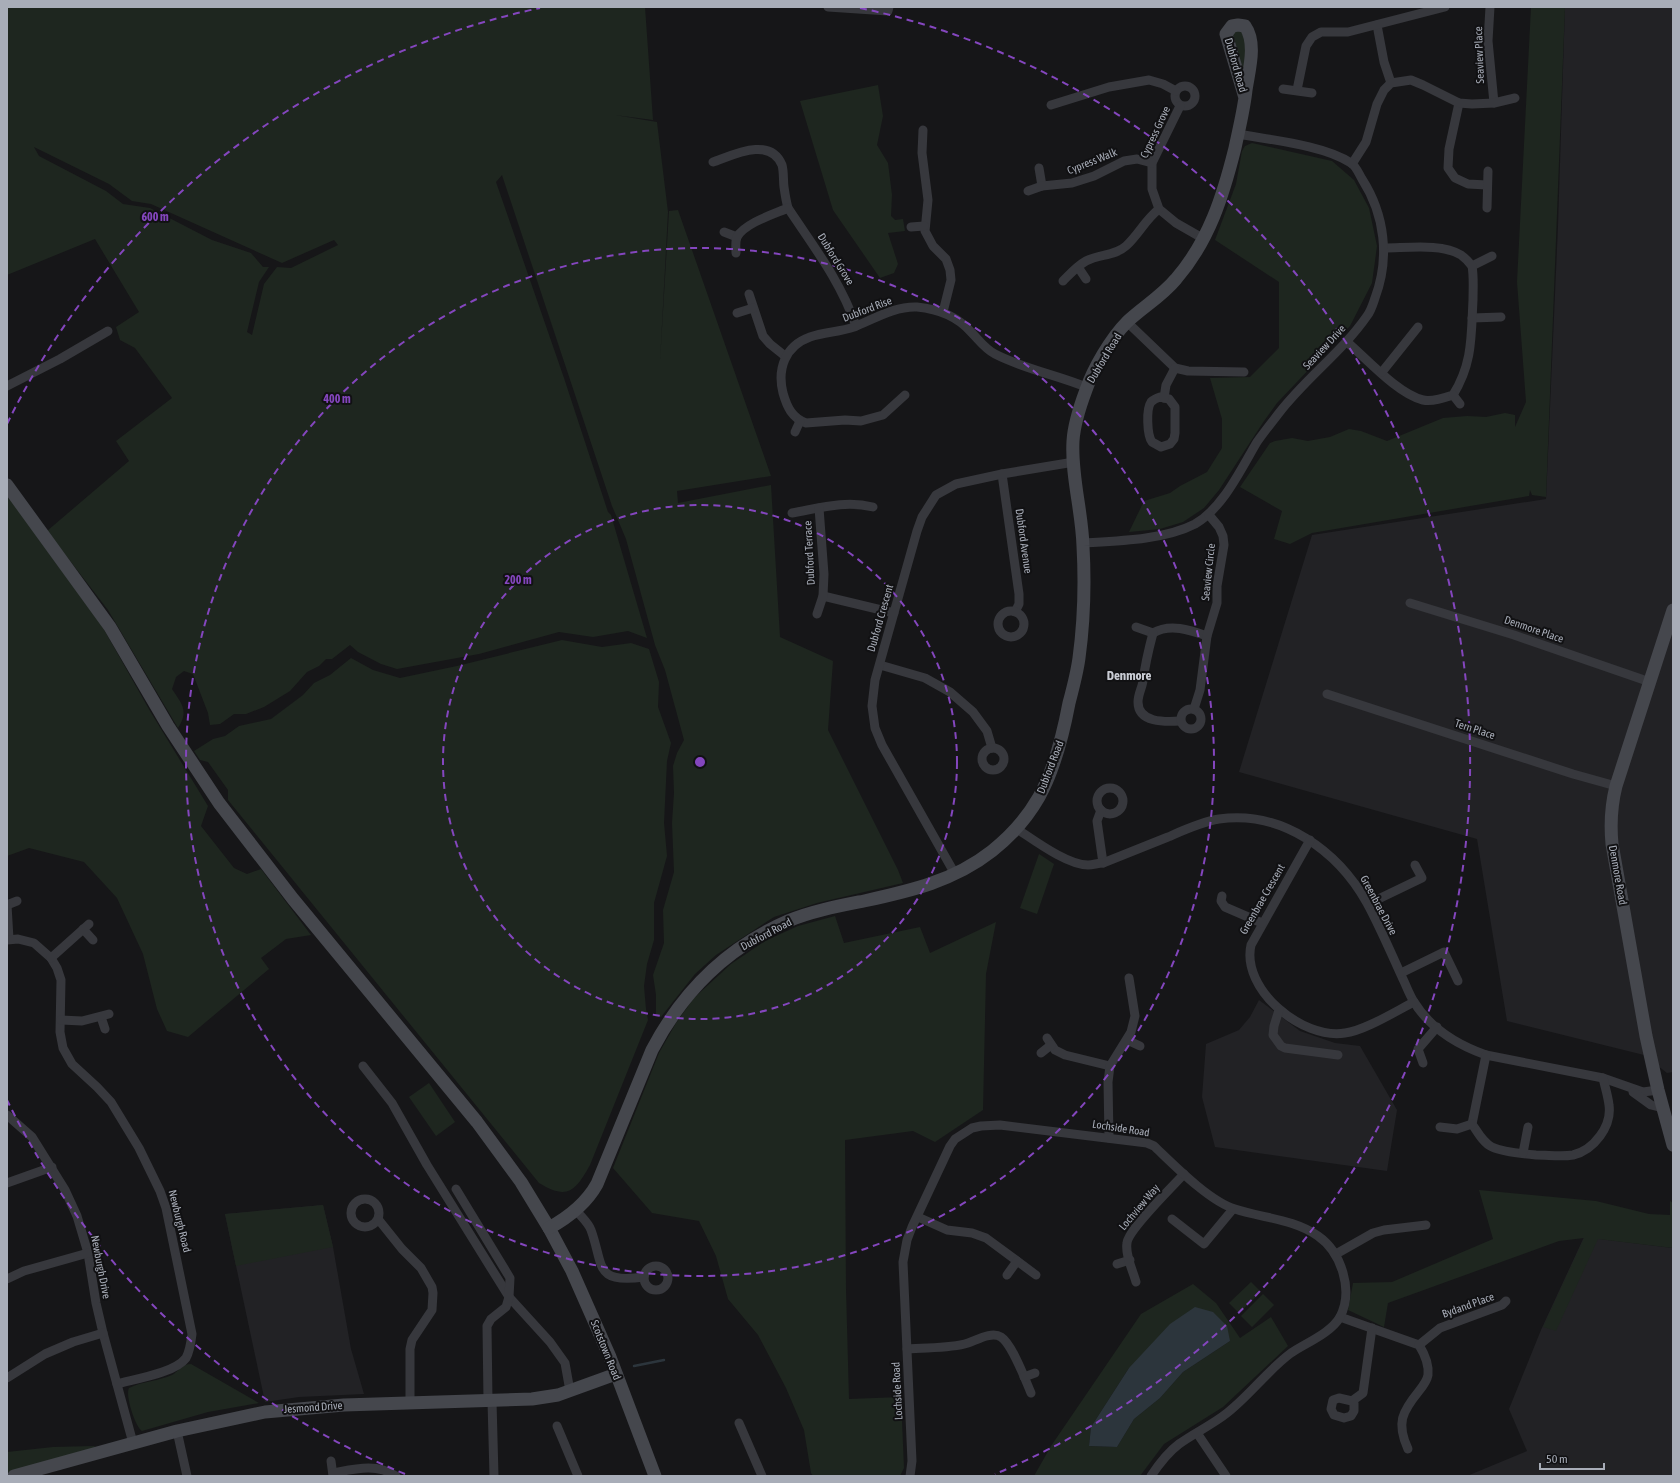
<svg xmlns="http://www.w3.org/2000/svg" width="1680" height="1483" font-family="'Asap Condensed',sans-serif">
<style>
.built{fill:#222225}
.green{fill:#1e261f;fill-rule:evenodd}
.water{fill:#2c353c}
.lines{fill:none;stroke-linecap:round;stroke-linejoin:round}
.stream{stroke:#2c353c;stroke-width:2.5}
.street{stroke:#37383d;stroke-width:9}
.secondary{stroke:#45474d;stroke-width:13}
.ring{fill:none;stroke:#8446be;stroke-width:2;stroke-dasharray:7 5}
.labels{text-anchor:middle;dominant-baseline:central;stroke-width:4;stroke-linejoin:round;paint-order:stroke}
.street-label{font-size:11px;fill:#a8adb8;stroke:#111113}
.quarter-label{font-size:13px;font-weight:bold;fill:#c9ccd4;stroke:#111113}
.centre{fill:#8446be;stroke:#111113;stroke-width:2}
.ring-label{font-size:12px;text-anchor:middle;font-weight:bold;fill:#8446be;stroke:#111113;stroke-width:4;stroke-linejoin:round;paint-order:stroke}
</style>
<rect width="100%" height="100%" fill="#161618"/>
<g class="built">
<path d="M1565 7H1673V1072L1667 1073 1644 1055 1507 1021 1477 839 1239 772 1312 535 1546 499 1558 226Z"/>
<path d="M1259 1000 1300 1031 1335 1043 1360 1046 1397 1110 1387 1171 1215 1147 1202 1097 1206 1044 1239 1030 1250 1017Z"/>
<path d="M323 1205 333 1247 351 1349 364 1394 299 1397 265 1402 225 1214Z"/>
<path d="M1584 1237 1673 1248V1476H1467L1527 1451 1509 1409 1541 1330Z"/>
</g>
<g class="green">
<path d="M7 7H645L653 120 615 115 657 122 668 212 660 362 669 211 678 210 771 476 677 491 678 503 771 485 780 637 833 661 828 730 898 870 903 883 817 903 774 917 716 955 695 974 661 1017 656 1015V995L653 975 664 943 663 910 674 872 672 823 674 793 673 766 677 753 684 740 665 670 655 645 626 539 612 506 502 175 496 182 564 378 608 512 611 515 647 638 628 631 593 637 559 632 479 654 397 669 381 664 358 652 350 645 332 659H326L319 666 307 672 290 691 264 707 246 714H234L220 724 210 725 208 713 193 674 184 671 176 677 172 689C182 704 189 711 178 728L108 610 47 531 129 461 116 441 172 398 135 348 120 340 116 327 139 312 95 239 7 275ZM34 147 109 184 132 201 151 204 282 263 334 240 338 245 291 268 277 267 264 284 252 335 247 332 259 282 269 267H263L251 253 212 240 150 208 123 204 106 191 39 156Z"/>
<path d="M1531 7H1565L1546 497 1532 495 1530 490 1529 496 1312 533 1290 544 1274 539 1282 511 1240 487 1270 443 1275 441 1292 438 1308 441 1330 437 1349 429 1361 431 1387 441 1443 418 1467 416 1486 417 1505 413 1515 415V433V427L1526 402 1517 282Z"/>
<path d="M1236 30 1241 31 1247 43 1244 72 1233 35Z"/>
<path d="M878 85 883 116 877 145 888 163 892 195 891 216 895 220 903 219 905 231 888 233 898 264 894 273 880 278 833 210 800 101Z"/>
<path d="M1252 143 1332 161 1354 180 1369 208 1377 246 1372 283 1350 326 1277 403 1264 421 1219 490 1204 508 1183 522 1160 529 1129 532 1144 501 1170 493 1180 486 1207 472 1222 448V419L1210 378 1250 377 1279 348V282L1215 240 1236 184 1242 151 1245 146Z"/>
<path d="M7 495 102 626 150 711 208 806 201 826 234 868 247 874 261 869 311 935 286 939 261 958 269 969 188 1037 167 1031 157 1009 143 954 117 898 84 862 29 848 7 856Z"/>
<path d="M562 640 602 647 631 643 649 649 659 682 658 707 671 743 667 761 664 823 667 856 654 903V940L647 964 644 986 646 1009 648 1020 590 1165C575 1192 567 1200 539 1183L228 800V790L208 762 200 760 194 751 213 739 225 736 239 726 271 719 303 695 314 683 330 675 351 658 373 670 400 678 457 666Z"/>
<path d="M1039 854 1054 864 1037 914 1020 908Z"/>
<path d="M835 916 844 943 920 927 930 953 996 922 986 974 983 1110 935 1142 913 1131 845 1140 846 1289 849 1399 901 1397 904 1468 900 1476H813L811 1473 804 1430 786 1388 758 1335 728 1299 716 1256 699 1221 652 1213 613 1168 659 1053 676 1023 694 998 731 964 765 941 798 926Z"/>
<path d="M429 1083 455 1122 436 1136 409 1097Z"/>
<path d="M1479 1190 1596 1201 1649 1214 1670 1215V1201L1673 1203V1248L1598 1239 1556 1331 1543 1327 1584 1238 1559 1241 1388 1303 1384 1327 1348 1310 1353 1283 1392 1282 1493 1239Z"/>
<path d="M323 1205 333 1247 236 1266 225 1214Z"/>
<path d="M1251 1282 1261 1292 1239 1313 1229 1303Z"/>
<path d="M1193 1284 1216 1303 1240 1338 1271 1317 1288 1346 1223 1407 1164 1444 1140 1476H1034L1051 1446 1141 1314ZM1230 1341 1183 1372 1160 1398 1134 1419 1117 1447 1089 1446 1091 1427 1129 1368Z"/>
<path d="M1263 1294 1274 1305 1252 1327 1241 1316Z"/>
<path d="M191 1364 259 1403 208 1412 142 1431C135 1426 125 1395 129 1388 143 1381 159 1381 172 1375 179 1371 182 1364 191 1364Z"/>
<path d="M94 1446 97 1448 7 1473V1452L53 1447Z"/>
</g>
<path class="water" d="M1195 1307 1213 1312 1227 1326 1230 1341 1183 1372 1160 1398 1134 1419 1117 1447 1089 1446 1091 1427 1129 1368 1170 1324Z"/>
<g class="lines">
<path class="stream" d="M634 1366 664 1360"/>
<g class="street">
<path d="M828 7 888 11 889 7"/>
<path d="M1490 7 1488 41 1494 103"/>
<path d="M1377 25 1384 62 1391 83"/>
<circle cx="1185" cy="96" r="10"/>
<path d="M1283 89 1312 93"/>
<path d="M1297 90 1306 46 1312 37 1321 32H1348L1445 7"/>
<path d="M1459 103 1449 149 1448 168 1455 178 1468 184 1487 185"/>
<path d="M1051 105 1109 87 1149 80 1163 84 1176 91"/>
<path d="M1180 106 1152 163V189L1159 209 1176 223 1204 239"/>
<path d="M923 130 922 153 928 200 925 231 933 246 946 259 950 270 951 280 943 312"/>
<path d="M713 162C733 155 770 136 782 165 784 172 783 180 784 187 785 194 786 201 788 208 814 247 841 282 856 326"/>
<path d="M1352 164 1366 142 1377 104 1384 90 1391 83 1411 80 1423 85 1459 103 1472 104 1494 103 1515 98"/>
<path d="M1039 168 1042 186"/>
<path d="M1028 191 1042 186 1072 183 1094 176 1124 161 1137 159 1152 163"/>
<path d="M1487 208 1488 171"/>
<path d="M911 227 924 226"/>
<path d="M724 232 737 237"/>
<path d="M736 253C736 248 735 242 737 237 745 223 774 214 788 208"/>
<path d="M1472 266 1492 256"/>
<path d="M1078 267 1086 279"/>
<path d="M1063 281C1070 274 1077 266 1086 261 1099 254 1115 256 1126 246 1139 234 1145 220 1159 209"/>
<path d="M749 294 763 336 770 344 785 356"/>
<path d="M737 313 753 308"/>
<path d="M1472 318 1501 317"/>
<path d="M1127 322 1175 368 1188 371 1244 372"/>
<path d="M1347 342C1367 359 1398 394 1423 400 1432 402 1444 398 1453 395 1473 363 1471 336 1473 300 1473 288 1474 277 1472 266 1469 262 1465 258 1461 255 1442 243 1407 248 1384 248"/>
<path d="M1382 372 1418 327"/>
<path d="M7 386 60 359 108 331"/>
<path d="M905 395 883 415 861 421 845 420 806 423C792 418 787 407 783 393 777 369 785 346 810 337 824 332 840 332 854 327 874 319 895 306 917 307 938 309 957 316 971 332 979 340 985 349 995 354 1024 369 1057 375 1086 387"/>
<path d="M1453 395 1460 404"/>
<path d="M1160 397 1169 399 1175 407V433L1174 439 1170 444 1161 447 1152 442C1147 435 1146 409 1151 402 1154 399 1157 398 1160 397Z"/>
<path d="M1164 398 1166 385 1175 368"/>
<path d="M795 432 800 421"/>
<path d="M1002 474 1019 594V604L1015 612"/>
<path d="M792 513C820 508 845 500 873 507"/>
<path d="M1083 543C1118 541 1164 540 1195 524 1223 508 1241 469 1257 442 1264 432 1272 422 1279 413 1306 378 1342 352 1367 316 1371 311 1373 304 1375 298 1390 258 1385 215 1362 179 1359 174 1356 166 1351 163 1324 145 1270 140 1238 134"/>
<path d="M823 596 894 613"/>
<path d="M1410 603 1514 635 1650 682"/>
<circle cx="1011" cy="624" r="13"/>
<path d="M817 614 823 596 824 574 819 508"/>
<path d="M1136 627 1153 633C1170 623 1190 630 1207 636"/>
<path d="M1153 633C1149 648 1145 665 1143 681 1142 688 1138 694 1138 702 1138 723 1165 722 1180 721"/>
<path d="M880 665 925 678 950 692 973 712 987 731 992 748"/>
<path d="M1327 694 1573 774 1616 786"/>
<circle cx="1191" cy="719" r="10"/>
<path d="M1194 709 1200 690 1207 636 1217 603V586L1224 545 1223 536 1219 527 1209 515"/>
<circle cx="993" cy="759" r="11"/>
<circle cx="1110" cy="801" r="13"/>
<path d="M1101 810 1097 821 1103 863"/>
<path d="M1017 829C1034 840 1067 865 1088 865 1093 865 1098 863 1103 863 1125 854 1146 846 1168 837 1184 830 1201 822 1219 819 1282 810 1338 851 1367 903 1380 927 1391 953 1402 977 1406 985 1409 994 1414 1002 1430 1028 1458 1045 1486 1055L1603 1078 1643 1092 1658 1090"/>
<path d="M1310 840 1251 945C1241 989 1302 1040 1345 1033 1364 1031 1396 1011 1414 1002"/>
<path d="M955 874 882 745 875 728 872 706 875 680 917 531 922 517 936 495 956 484 1002 474 1074 462"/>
<path d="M1222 896 1221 901 1225 907 1262 923"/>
<path d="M1368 904 1422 878 1415 865"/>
<path d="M7 905 9 939"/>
<path d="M7 905 17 901"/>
<path d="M83 929 93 940"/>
<path d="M7 940 18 939 34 943 51 958 57 968 61 980 60 1032 63 1048 72 1064 97 1087 111 1102 139 1148 160 1191 166 1208 192 1334C191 1342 190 1351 186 1358 175 1373 135 1379 117 1384"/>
<path d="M51 958 89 924"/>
<path d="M1401 973 1444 952 1458 981"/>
<path d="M1279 1010 1274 1026 1273 1035 1281 1046 1285 1048 1338 1055"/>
<path d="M101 1017 105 1029"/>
<path d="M61 1020 82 1021 109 1014"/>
<path d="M1047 1038 1055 1050 1065 1055 1110 1066"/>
<path d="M1127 1040 1140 1046"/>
<path d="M1041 1053 1051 1045"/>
<path d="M1486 1055 1472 1124C1477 1131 1483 1143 1492 1147 1503 1152 1524 1154 1536 1155 1549 1155 1561 1157 1573 1155 1594 1150 1612 1126 1609 1105 1608 1096 1605 1087 1603 1078"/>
<path d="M1423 1063 1418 1049 1437 1027"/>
<path d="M363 1066 392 1103 427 1165 509 1297 550 1342 565 1363 570 1391"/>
<path d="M1633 1092 1651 1105 1663 1108"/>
<path d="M7 1115 32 1137 65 1190 77 1216 88 1253 96 1303 103 1333 133 1443"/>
<path d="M1440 1127 1457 1129 1472 1124"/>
<path d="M1109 1138 1108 1082 1110 1066 1131 1032 1135 1016 1129 978"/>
<path d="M1523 1153 1528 1127"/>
<path d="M7 1183 52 1167"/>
<path d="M456 1189 510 1278 509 1297 506 1307 491 1319 487 1326 488 1401"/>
<circle cx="365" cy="1213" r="14"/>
<path d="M576 1210C581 1217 588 1222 591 1230 604 1266 594 1284 644 1277"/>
<path d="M918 1217 947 1230 972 1233 986 1238 1036 1275"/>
<path d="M378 1219 402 1249 421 1268 432 1287 433 1293 432 1310 412 1340 410 1349V1403"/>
<path d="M1172 1219 1204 1244 1233 1209"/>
<path d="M1336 1254 1373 1233 1384 1230 1426 1225"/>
<path d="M1117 1264 1130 1260"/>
<circle cx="656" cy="1278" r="12"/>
<path d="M1007 1275 1017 1261"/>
<path d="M7 1279 24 1271 88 1253"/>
<path d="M1136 1282C1133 1271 1125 1255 1127 1243 1128 1230 1173 1186 1184 1174"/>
<path d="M1340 1317 1419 1345C1424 1353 1429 1365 1428 1375 1427 1381 1423 1386 1419 1391 1402 1412 1396 1423 1408 1449"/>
<path d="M1419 1345 1440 1328 1502 1305 1506 1301"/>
<path d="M907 1349C927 1347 949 1349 968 1343 977 1340 992 1331 1001 1337 1012 1344 1025 1379 1031 1393"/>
<path d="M1024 1377 1035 1373"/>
<path d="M7 1378 45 1354 73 1342 103 1333"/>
<path d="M492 1401 494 1476"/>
<path d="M1352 1401 1354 1403V1411L1351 1416 1344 1418 1334 1415 1331 1409 1333 1400 1339 1398 1352 1401 1363 1393 1372 1328"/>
<path d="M739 1423 762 1476"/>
<path d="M557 1426 578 1476"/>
<path d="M177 1431 187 1476"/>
<path d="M1197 1433 1226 1476"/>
<path d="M331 1461 333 1476"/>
<path d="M333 1473C355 1469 376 1463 396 1476"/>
<path d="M910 1476 912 1461 903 1262 907 1240 912 1227 950 1146 955 1139 972 1128 981 1126 1000 1125 1147 1143 1154 1146C1174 1165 1209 1201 1235 1209 1262 1218 1294 1219 1318 1236 1341 1252 1354 1290 1340 1317 1331 1333 1306 1343 1291 1353 1268 1370 1250 1395 1227 1413 1212 1425 1194 1433 1179 1444 1167 1453 1159 1464 1151 1476"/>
</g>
<g class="secondary">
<path d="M7 485 110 627 168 726 219 803 293 899 477 1122 521 1182 549 1228 572 1271 610 1357 655 1476"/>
<path d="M1673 610 1616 786C1611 806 1610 823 1612 844L1646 1036 1658 1090 1673 1145"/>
<path d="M549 1228C569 1217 586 1204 597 1184L652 1050C683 991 726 948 788 921 812 911 839 906 864 901 910 891 954 881 992 851 1011 836 1027 818 1039 797 1055 768 1063 735 1069 703 1073 688 1077 673 1079 658 1084 621 1085 582 1083 546 1082 511 1071 476 1073 441 1074 424 1080 406 1086 390 1093 369 1111 338 1127 322 1143 307 1162 296 1176 279 1209 241 1223 196 1235 148 1239 129 1244 109 1246 90 1249 70 1257 43 1245 26L1238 25 1232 26 1226 34 1245 98"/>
<path d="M14 1476 177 1431 265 1412 344 1405 532 1399 558 1395 616 1374"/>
</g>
</g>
<g class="ring">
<circle cx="700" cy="762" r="257"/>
<circle cx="700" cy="762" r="514"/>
<path d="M405 1474A771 771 0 0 1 7 1100M7 424A771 771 0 0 1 540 8M860 8A771 771 0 0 1 995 1474"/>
</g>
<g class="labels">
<g class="street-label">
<text transform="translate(1479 55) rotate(-92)">Seaview Place</text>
<text transform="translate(1236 65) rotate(74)">Dubford Road</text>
<text transform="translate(1155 132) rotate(-65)">Cypress Grove</text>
<text transform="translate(1092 161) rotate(-22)">Cypress Walk</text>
<text transform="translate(836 259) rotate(58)">Dubford Grove</text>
<text transform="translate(867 309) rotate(-21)">Dubford Rise</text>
<text transform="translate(1324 347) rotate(-47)">Seaview Drive</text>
<text transform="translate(1104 358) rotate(-59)">Dubford Road</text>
<text transform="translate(1024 541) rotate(82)">Dubford Avenue</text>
<text transform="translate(809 553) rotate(-93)">Dubford Terrace</text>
<text transform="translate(1208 572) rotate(-84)">Seaview Circle</text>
<text transform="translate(880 618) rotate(-74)">Dubford Crescent</text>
<text transform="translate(1534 629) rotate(19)">Denmore Place</text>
<text transform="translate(1475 729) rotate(18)">Tern Place</text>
<text transform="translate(1050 767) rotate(-69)">Dubford Road</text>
<text transform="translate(1618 875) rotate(80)">Denmore Road</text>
<text transform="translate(1262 899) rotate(-60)">Greenbrae Crescent</text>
<text transform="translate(1379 905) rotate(62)">Greenbrae Drive</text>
<text transform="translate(766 934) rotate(-28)">Dubford Road</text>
<text transform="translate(1121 1128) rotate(9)">Lochside Road</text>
<text transform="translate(1139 1207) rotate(-50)">Lochview Way</text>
<text transform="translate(180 1221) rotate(76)">Newburgh Road</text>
<text transform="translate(101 1267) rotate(79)">Newburgh Drive</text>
<text transform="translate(1468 1305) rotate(-20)">Bydand Place</text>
<text transform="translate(606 1350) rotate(68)">Scotstown Road</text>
<text transform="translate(897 1391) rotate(-93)">Lochside Road</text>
<text transform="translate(313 1407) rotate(-4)">Jesmond Drive</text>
</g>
<g class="quarter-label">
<text x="1129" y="675">Denmore</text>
</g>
</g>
<circle cx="700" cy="762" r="6" class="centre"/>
<g class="ring-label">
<text x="155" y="221">600 m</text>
<text x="337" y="403">400 m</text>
<text x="518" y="584">200 m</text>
</g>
<rect width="1680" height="1483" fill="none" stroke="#a8adb8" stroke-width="16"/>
<path d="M1540 1463v6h64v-6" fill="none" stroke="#a8adb8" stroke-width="2"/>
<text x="1546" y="1463" font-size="12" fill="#a8adb8" stroke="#111113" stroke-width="3" paint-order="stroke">50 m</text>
</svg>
